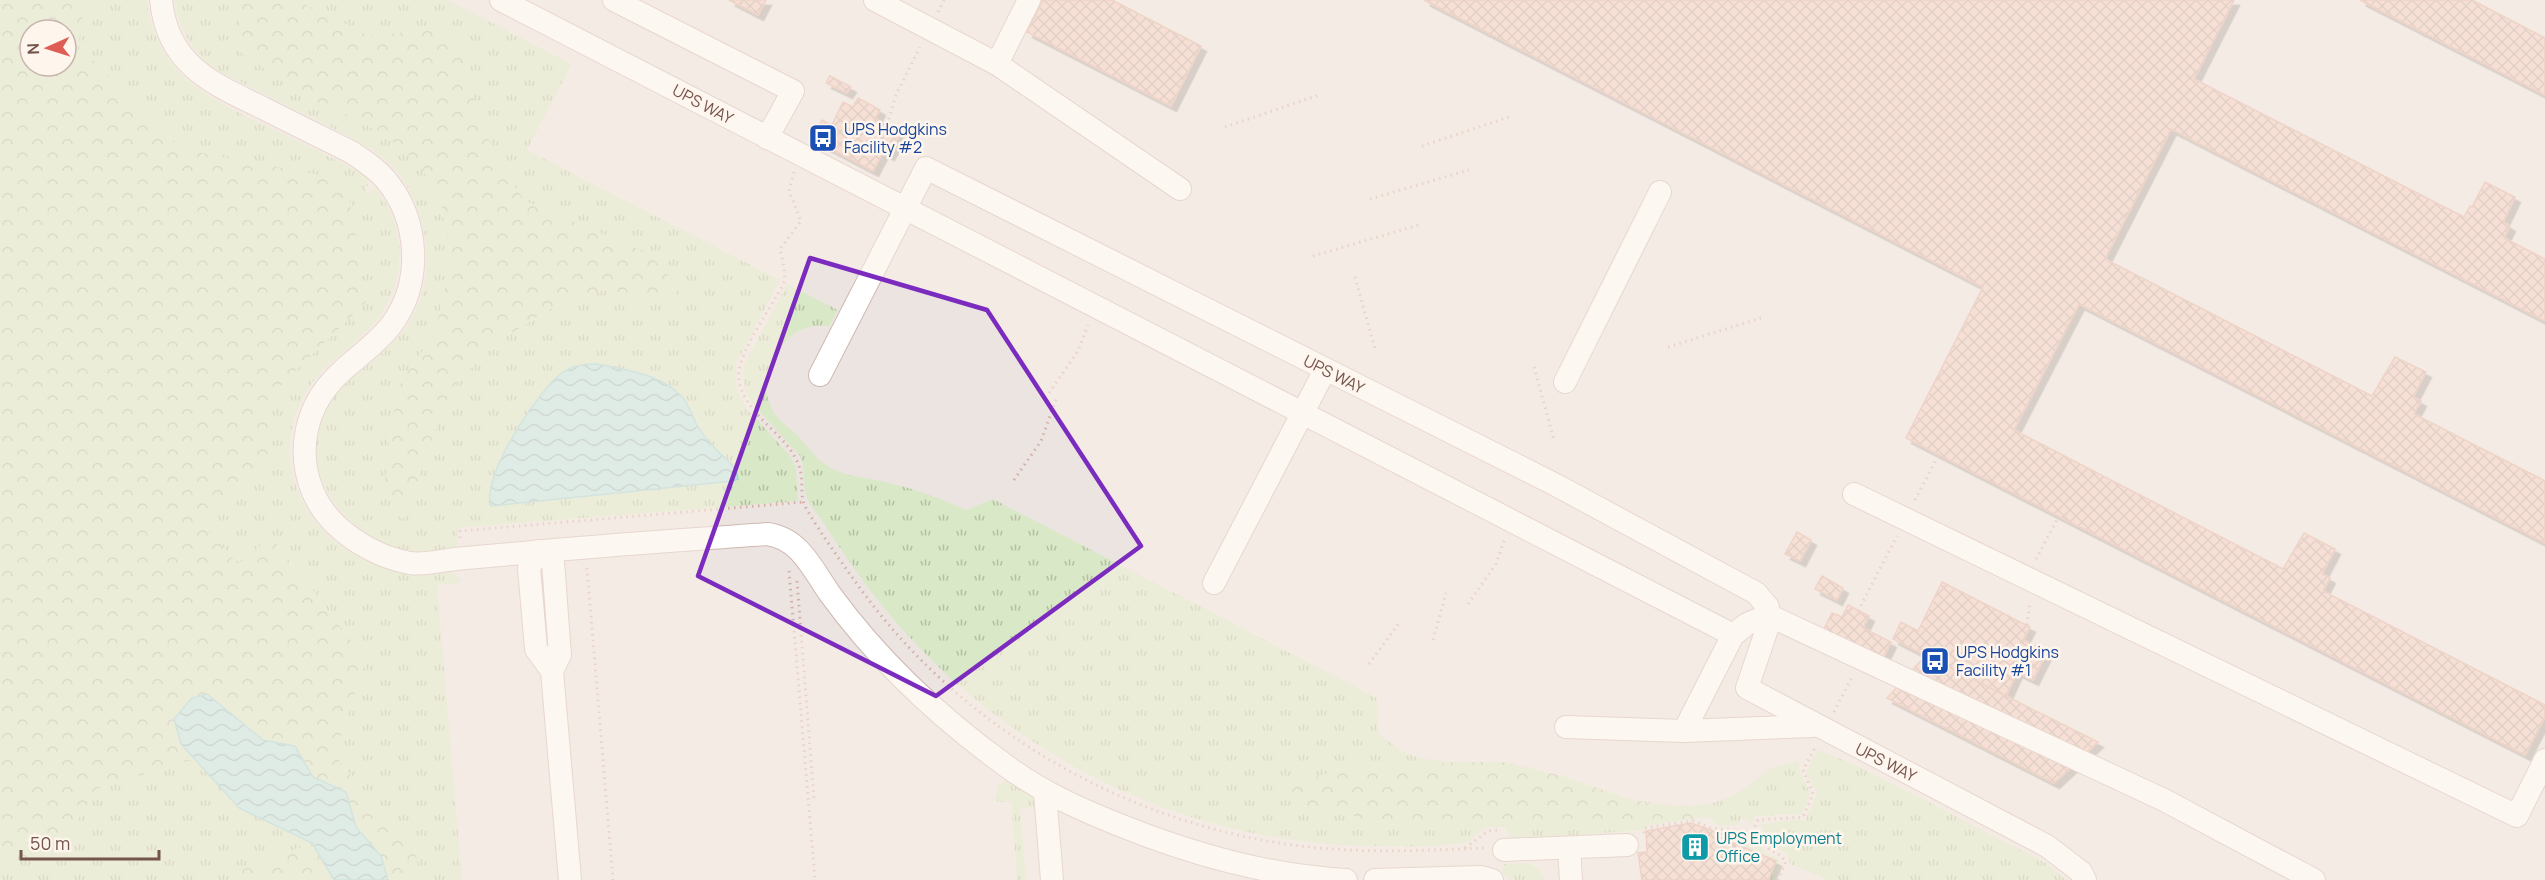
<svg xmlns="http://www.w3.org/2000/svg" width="2545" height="880" font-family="Manrope,sans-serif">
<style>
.industrial{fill:#ece4e1;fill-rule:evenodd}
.grass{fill:url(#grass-tufts);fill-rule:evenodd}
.forest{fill:url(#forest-crowns);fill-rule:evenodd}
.water{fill:url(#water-waves);stroke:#a3d5d5;stroke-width:1.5}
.building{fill:url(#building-cross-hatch);stroke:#e1b0a2;stroke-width:1.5;filter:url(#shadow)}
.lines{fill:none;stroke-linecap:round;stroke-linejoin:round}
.minor-casing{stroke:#ceb9b1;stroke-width:24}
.path{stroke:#d4afa3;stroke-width:3;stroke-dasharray:1.5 4.5;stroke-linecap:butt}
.minor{stroke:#fff;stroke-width:22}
.marked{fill:none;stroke:#7b2cbf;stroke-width:4.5;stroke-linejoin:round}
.labels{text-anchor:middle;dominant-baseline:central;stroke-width:5;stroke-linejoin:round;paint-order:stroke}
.street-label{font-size:16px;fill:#74544d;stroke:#fef5ed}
.transit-label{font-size:16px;fill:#164399;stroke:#fef5ed;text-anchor:start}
.culture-label{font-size:16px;fill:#0d838f;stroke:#fef5ed;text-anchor:start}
</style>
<defs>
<pattern id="grass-tufts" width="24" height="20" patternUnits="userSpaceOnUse" patternTransform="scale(1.5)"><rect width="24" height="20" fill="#d9e8c6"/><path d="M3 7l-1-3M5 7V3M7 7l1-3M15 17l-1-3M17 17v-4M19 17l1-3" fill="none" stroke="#b5bfa3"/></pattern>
<pattern id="forest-crowns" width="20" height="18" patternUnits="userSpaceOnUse" patternTransform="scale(1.5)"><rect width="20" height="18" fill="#d9e8c6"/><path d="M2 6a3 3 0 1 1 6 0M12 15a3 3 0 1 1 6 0" fill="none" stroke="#b5bfa3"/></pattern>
<pattern id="water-waves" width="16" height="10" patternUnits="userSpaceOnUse" patternTransform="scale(1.5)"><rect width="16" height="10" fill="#bde4e3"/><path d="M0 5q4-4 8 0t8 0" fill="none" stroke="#9ebbba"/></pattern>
<pattern id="building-cross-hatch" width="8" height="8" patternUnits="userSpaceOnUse" patternTransform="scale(1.5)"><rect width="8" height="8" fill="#efccc0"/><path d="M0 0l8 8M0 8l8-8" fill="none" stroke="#c6a89e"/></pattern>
<filter id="shadow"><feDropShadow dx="5.5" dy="5.5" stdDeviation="0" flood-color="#0004"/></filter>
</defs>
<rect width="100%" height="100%" fill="#fbf0e7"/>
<path class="industrial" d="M0 0H2545V880H0ZM30 30H66V66H30Z"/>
<g class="grass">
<path d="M86 0H146C158 72 197 92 258 122 287 136 316 150 344 164L362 174 370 184 364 188 369 194 372 189H376C411 232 406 291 368 330 348 351 322 365 307 391 262 463 311 550 389 568 410 573 432 569 453 572L461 581 459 583 437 585 462 880H420L415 849 372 804 335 754 366 660 272 537 238 564 197 518 272 457 270 395 367 301 346 181 180 149 78 45Z"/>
<path d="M174 0H240L241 10 275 75 307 98 351 116 381 133 419 163 441 203 451 259 435 334 401 381 392 420 385 481 404 518 451 389 494 344 550 309 605 289 642 298 562 217 527 202 500 171 468 83 467 53 437 31H411L372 37 297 0H447L572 64 527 150 780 280 736 364V384L740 397 747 409 791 457 796 468 798 501 457 528 458 550C441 551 425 553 408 550 348 539 294 473 325 412 341 379 378 362 401 334 437 291 433 222 401 177 390 161 372 150 356 140L212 68C191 48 179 29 174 0ZM642 373C652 378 666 382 675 390 691 404 697 427 710 443 720 456 736 462 737 479L733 481 491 506Z"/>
<path d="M787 284 838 310 829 326C807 325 795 329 782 346 766 366 760 392 775 414 781 423 791 429 798 436 809 447 816 461 831 468 850 478 872 478 893 484 918 490 943 499 966 510L993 499 1377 698 1378 733C1406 757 1416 759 1453 762L1405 768 1367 763 1315 777 1290 790 1298 804 1387 824 1423 827 1460 823 1631 821 1648 825 1643 830 1513 840 1504 827C1499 827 1491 826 1486 828 1478 831 1473 841 1464 843 1432 848 1396 846 1364 846 1163 841 976 738 859 575 846 557 833 538 821 519 817 513 811 507 808 500 802 487 806 470 800 456L751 402 745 389 743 377 744 365Z"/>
<path d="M1817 750 1854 764 2046 863 2066 880H1829L1790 864 1788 855 1765 839 1763 829 1758 825 1799 819 1805 822 1818 790 1813 788 1806 772Z"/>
<path d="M194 759 239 808 312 843 235 873 237 880H0V863L56 854 97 789Z"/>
<path d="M1799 761V768L1810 794 1802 814 1756 816 1752 823 1742 818 1736 826 1718 825 1708 817 1629 799 1675 806 1707 805 1735 795 1771 768Z"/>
<path d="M1008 780C1019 787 1036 792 1034 807L1020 809 1026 880H1017L1011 802H999L995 800 997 786Z"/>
<path d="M1715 832 1722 833 1723 836 1749 835 1771 857 1773 855 1780 862 1774 880H1768L1775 861 1724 839Z"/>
<path d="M1527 863 1538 868 1546 880H1511L1501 872 1504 864Z"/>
</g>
<g class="forest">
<path d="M0 0H86L78 45 180 149 346 180 367 301 271 395 272 457 197 518 238 564 271 537 366 660 335 755 372 804 415 849 420 880H388L381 856 356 827 346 792 313 777 295 746 263 740 207 694 181 744 194 759 97 789 56 854 0 863ZM30 30H66V66H30Z"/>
<path d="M240 0H297L372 37 411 31H437L467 54 468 83 500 171 527 202 646 252 672 279 678 297 642 298 605 289 550 309 494 344 451 389 404 518 395 516 385 481 392 420 401 381 435 334 451 259 441 203 419 163 381 133 351 116 307 98 239 51Z"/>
<path d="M1453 762H1504L1562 776 1629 799 1708 817 1648 825 1631 821 1559 824 1460 823 1423 827 1387 824 1298 804 1290 790 1315 777 1367 763 1405 768Z"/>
<path d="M312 843 334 880H237L234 873Z"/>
</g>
<g class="water">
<path d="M598 364C626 370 662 374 682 397 689 404 692 416 697 425 701 433 708 440 714 447 723 459 736 462 738 479L733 481 491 506C480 478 539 389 563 372 574 365 585 364 598 364Z"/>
<path d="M207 694 263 740 295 746 313 777 346 792 356 827 381 856 388 880H334L312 843 239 808 181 744 174 719 192 698Z"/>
</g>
<g class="building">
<path d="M729 0H766L758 15Z"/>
<path d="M1043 0H1112L1201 46 1171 106 1027 32Z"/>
<path d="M1424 0H2234L2194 79 2464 217 2470 206 2472 207 2485 182 2515 197 2503 222 2510 226 2504 238 2545 259V321L2171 129 2105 259 2372 396 2395 357 2426 372 2413 397 2421 401 2414 414 2545 481V543L2079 304 2014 430 2283 569 2304 533 2335 549 2322 574 2330 578 2323 591 2545 705V716L2525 755 1906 438 1983 287Z"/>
<path d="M2360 0H2472L2545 38V95Z"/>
<path d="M830 76 851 87 847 93 826 83Z"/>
<path d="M858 98 880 110 875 119 901 133 889 155 883 152 873 171 812 139 822 120 832 125 843 102 853 107Z"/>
<path d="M1797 532 1811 540 1800 561 1785 554Z"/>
<path d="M1822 576 1843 588 1837 600 1815 589Z"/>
<path d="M1942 582 2030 627 2023 640 2047 652 2033 680 2017 672 2006 696 1893 639 1901 622 1918 631Z"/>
<path d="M1848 605 1869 616 1863 628 1891 642 1882 660 1823 631 1832 613 1842 617Z"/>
<path d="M1926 655 2006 696 2098 742 2054 783 1887 698Z"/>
<path d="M1690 823 1711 830 1724 839 1776 861 1768 880H1642L1638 853 1647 852 1646 831Z"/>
</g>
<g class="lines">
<g class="minor-casing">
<g id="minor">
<path d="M161 0C167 64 211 83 263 108 292 123 321 137 351 152 363 160 376 168 386 180 419 220 423 281 392 324 376 346 351 360 333 380 295 420 295 484 334 523 354 543 382 558 410 563 424 565 440 561 455 559 477 557 500 555 523 553 604 545 686 540 767 534 800 538 813 570 830 594 878 660 939 717 1005 765 1040 791 1077 808 1117 824 1191 854 1265 875 1346 880"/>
<path d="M501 0 1733 635"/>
<path d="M614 0 793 91 767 138"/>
<path d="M875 0 997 64 1180 189"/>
<path d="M997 64 1029 0"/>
<path d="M820 375 926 168 1556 485 1756 593 1768 607 1769 623 1747 688 2047 846 2081 872 2085 880"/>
<path d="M1565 382 1660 192"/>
<path d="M1854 494 2517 816 2545 760"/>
<path d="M1214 583 1325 370"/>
<path d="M1768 615 2164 800 2314 880"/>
<path d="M1768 615 1747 624 1733 635 1684 731 1812 726"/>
<path d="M552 671 536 649 529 568 538 551 553 562 560 655 552 671 570 880"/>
<path d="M1566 727 1684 731"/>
<path d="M1045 793 1052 880"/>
<path d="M1569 848 1571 880"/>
<path d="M1504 850 1627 845"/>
<path d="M1375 880 1481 877 1492 880"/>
</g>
</g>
<g class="path">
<path d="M938 12 944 0"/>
<path d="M887 125 896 95 920 47"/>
<path d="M1225 127 1319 95"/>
<path d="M1422 146 1512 116"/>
<path d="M794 172 789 191 801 221 780 249C782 258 786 273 784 282 783 287 778 293 776 297 765 317 735 358 739 381 746 417 788 434 799 466 804 478 800 493 804 504 809 515 818 527 824 537 842 563 859 588 879 613 986 746 1151 833 1320 848 1375 853 1430 850 1485 848"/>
<path d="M1370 199 1469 170"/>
<path d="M1313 256 1422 224"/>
<path d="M1355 277 1375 349"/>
<path d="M1668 347 1764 317"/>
<path d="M1534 367 1554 440"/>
<path d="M1049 393 1078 351 1088 325"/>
<path d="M1014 480 1041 441 1057 397"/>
<path d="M1915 500 1939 454"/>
<path d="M460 538V531L803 502"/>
<path d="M2036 559 2059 516"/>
<path d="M587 568 613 880"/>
<path d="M789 571 815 880"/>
<path d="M797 581 814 799"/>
<path d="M1468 604 1496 564 1505 538"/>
<path d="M1858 611 1897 536"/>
<path d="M2027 625 2030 601"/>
<path d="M1433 640 1446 593"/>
<path d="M1369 664 1399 623"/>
<path d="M1834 712 1852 677"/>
<path d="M1752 832 1758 820 1803 817 1813 794 1803 770 1815 748"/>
<path d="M1644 833V828L1693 821 1711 828 1752 832 1771 851 1776 852 1786 861 1778 880"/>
<path d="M1465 848 1488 831 1498 830"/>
</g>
<use href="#minor" class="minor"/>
</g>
<path d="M0 0H2545V880H0ZM810 258 987 310 1141 546 936 696 698 576Z" fill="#fbf0e7" fill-opacity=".55" fill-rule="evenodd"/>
<path class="marked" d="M810 258 987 310 1141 546 936 696 698 576Z"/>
<defs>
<g id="bus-square" transform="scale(1.5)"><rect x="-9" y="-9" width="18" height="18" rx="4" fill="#1a4fb4" stroke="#fef5ed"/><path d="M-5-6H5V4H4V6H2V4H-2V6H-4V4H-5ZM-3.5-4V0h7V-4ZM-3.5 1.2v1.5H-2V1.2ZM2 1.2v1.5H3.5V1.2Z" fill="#fff"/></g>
<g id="building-square" transform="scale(1.5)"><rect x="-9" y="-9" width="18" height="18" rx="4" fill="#0f9aa8" stroke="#fef5ed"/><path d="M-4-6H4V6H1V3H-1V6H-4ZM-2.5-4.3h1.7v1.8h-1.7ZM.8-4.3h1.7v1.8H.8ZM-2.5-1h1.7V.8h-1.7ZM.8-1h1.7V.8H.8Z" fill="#fff"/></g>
</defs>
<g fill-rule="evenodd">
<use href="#bus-square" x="823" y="138"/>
<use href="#bus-square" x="1935" y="661"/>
<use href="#building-square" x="1695" y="847"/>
</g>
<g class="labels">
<g class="street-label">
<text transform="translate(703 104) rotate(28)">UPS WAY</text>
<text transform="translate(1334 374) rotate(27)">UPS WAY</text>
<text transform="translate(1886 762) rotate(27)">UPS WAY</text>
</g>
<g class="transit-label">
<text x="844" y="129">UPS Hodgkins<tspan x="844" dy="18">Facility #2</tspan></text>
<text x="1956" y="652">UPS Hodgkins<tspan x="1956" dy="18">Facility #1</tspan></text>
</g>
<g class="culture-label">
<text x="1716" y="838">UPS Employment<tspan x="1716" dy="18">Office</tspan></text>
</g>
</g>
<g transform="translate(48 48) rotate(267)"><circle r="28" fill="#fef5ed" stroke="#c7b5ad" stroke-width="1.5"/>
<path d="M0-4.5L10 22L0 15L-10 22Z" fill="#de5d54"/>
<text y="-9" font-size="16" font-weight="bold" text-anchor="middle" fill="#74544d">N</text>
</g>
<path d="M21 850v9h138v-9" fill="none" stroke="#74544d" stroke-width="3"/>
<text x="30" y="850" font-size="18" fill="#74544d" stroke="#fef5ed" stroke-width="4.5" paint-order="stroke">50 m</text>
</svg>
